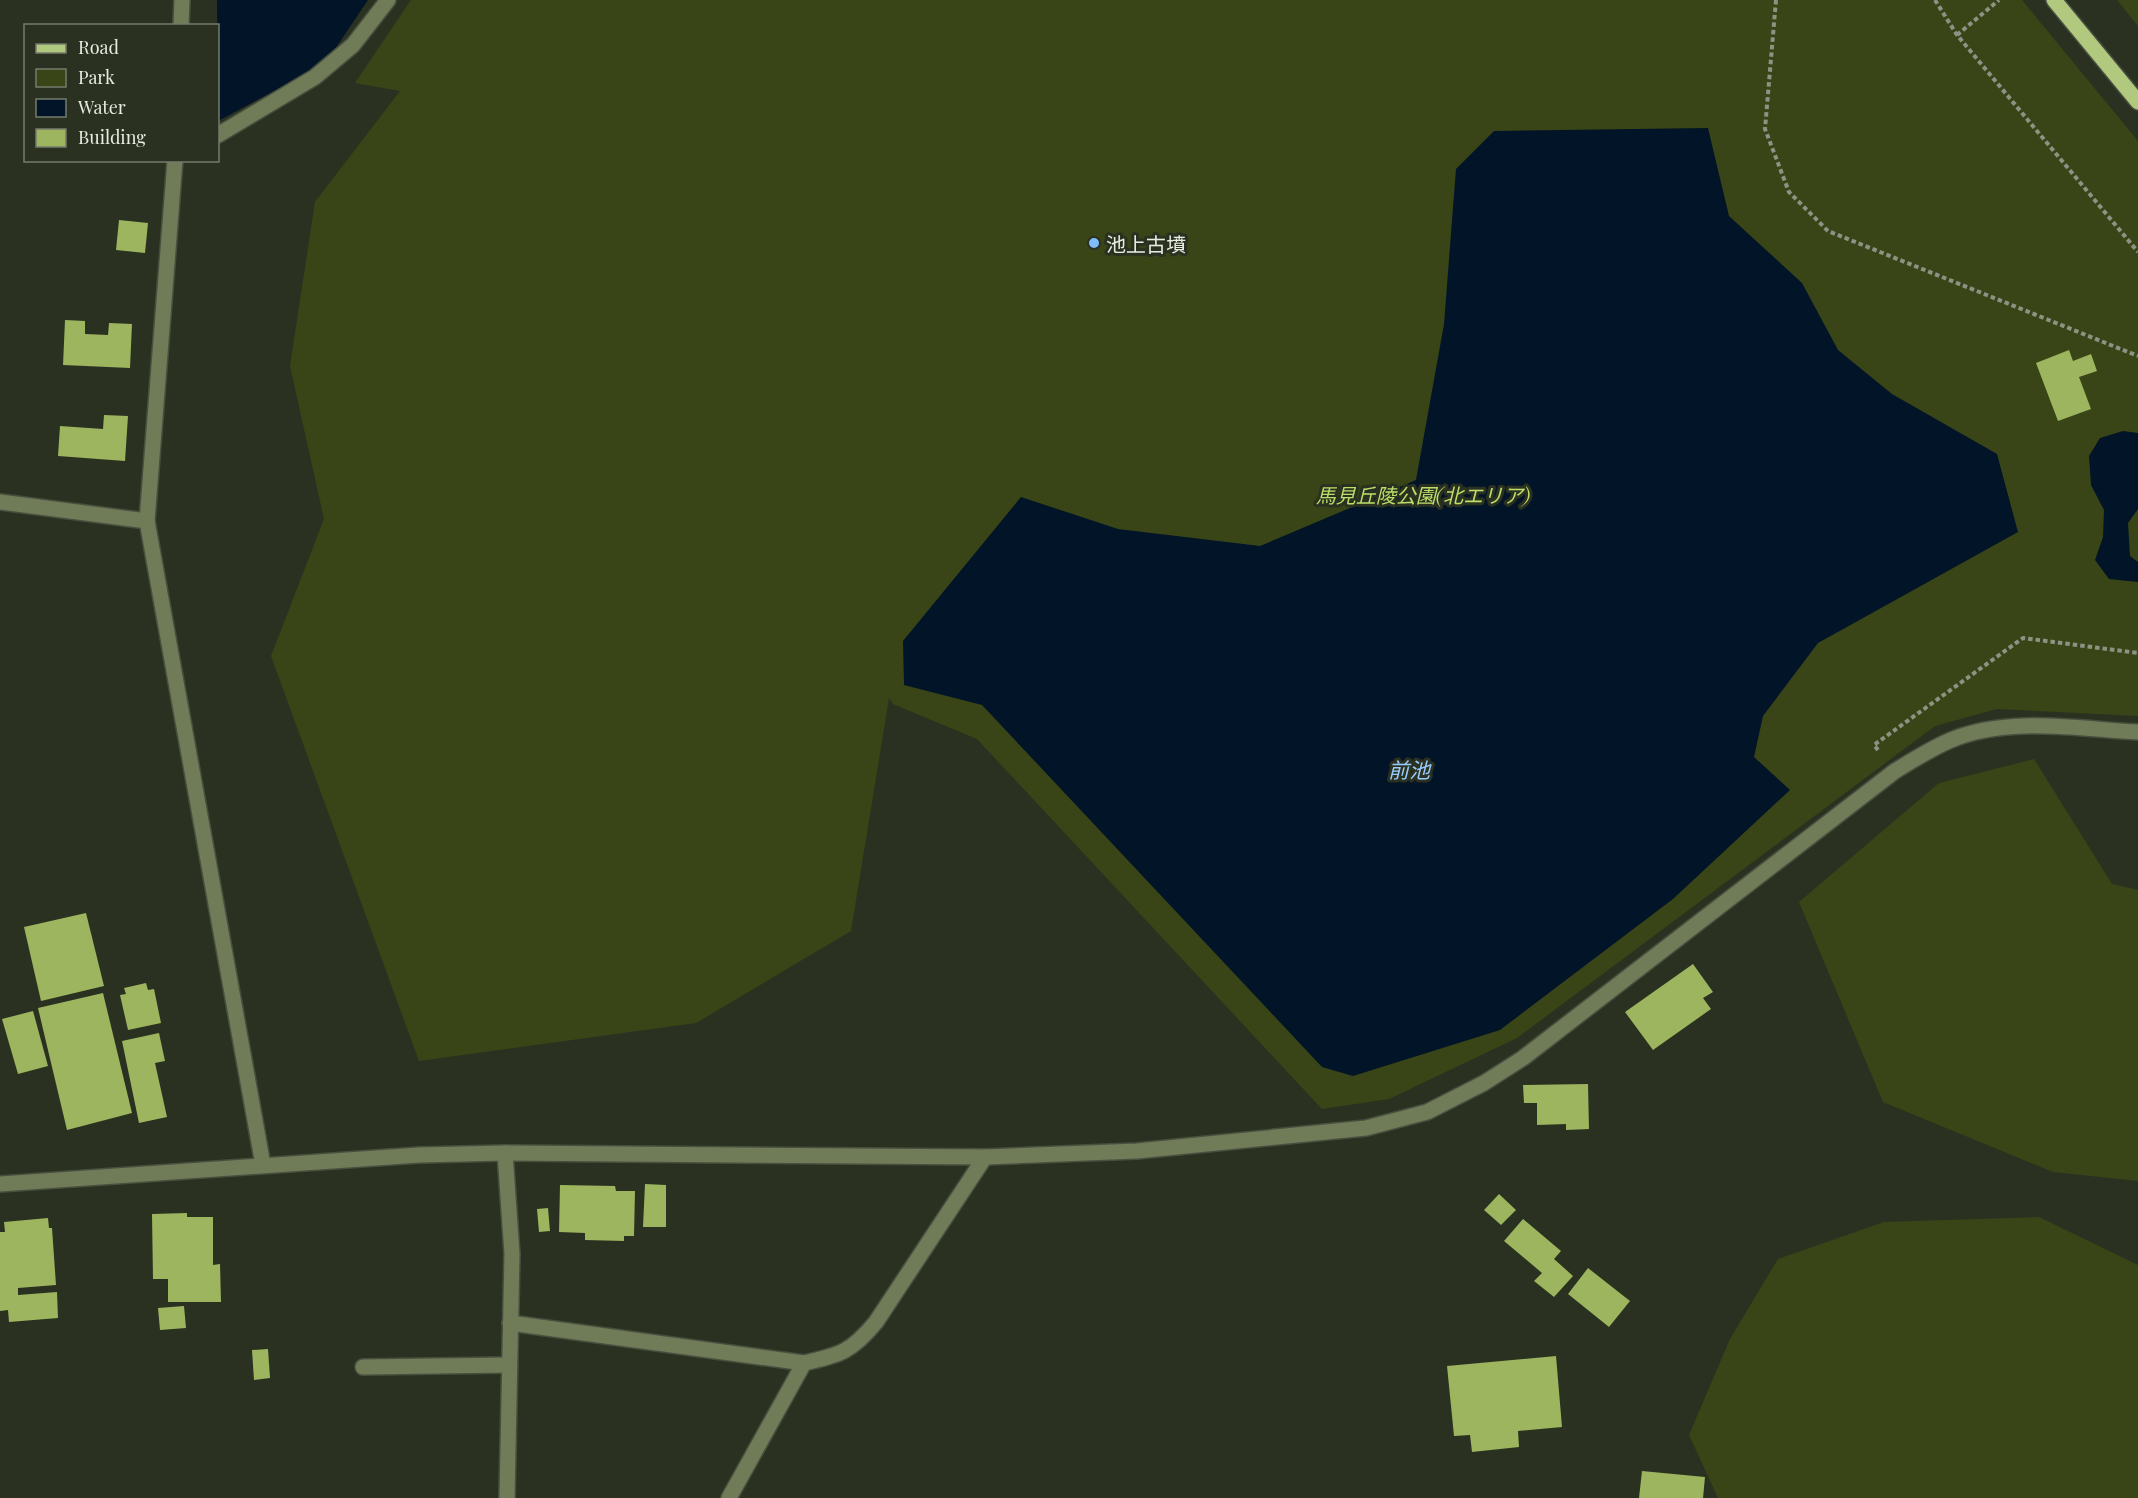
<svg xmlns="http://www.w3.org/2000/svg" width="2138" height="1498" font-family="'Playfair Display','Noto Sans JP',serif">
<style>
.green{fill:#394516}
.water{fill:#021427}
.building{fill:#9cb55e}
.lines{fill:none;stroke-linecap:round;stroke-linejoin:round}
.minor-casing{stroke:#494f3f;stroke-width:18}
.major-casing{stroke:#494f3f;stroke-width:18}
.path{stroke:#8d9284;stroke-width:4;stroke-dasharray:4.5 3;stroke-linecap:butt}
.minor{stroke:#707b58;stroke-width:15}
.major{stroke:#b1c87f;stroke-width:15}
.poi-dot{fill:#7fbdfa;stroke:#2b3120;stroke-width:2}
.labels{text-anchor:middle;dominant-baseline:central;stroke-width:6;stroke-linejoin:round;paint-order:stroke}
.poi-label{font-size:20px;fill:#e7ebe0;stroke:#2b3120;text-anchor:start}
.park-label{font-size:20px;font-style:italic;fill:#bcdd69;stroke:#2b3120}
.water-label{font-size:21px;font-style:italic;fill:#98cbfd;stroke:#2b3120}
</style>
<rect width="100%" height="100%" fill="#2b3120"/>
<g class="green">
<path d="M411 0H2022L2138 141V716L1997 709 1935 726 1517 1038 1389 1099 1322 1109 977 739 893 704 889 698 851 931 696 1023 419 1061 271 656 324 519 290 366 315 202 400 91 355 83Z"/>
<path d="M2117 0H2138V26Z"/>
<path d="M2034 759 2112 884 2138 890V1181L2053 1172 1883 1102 1799 902 1939 783Z"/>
<path d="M2039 1217 2138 1265V1498H1718L1689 1435 1730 1339 1778 1259 1884 1222Z"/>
</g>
<g class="water">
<path d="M217 0H368L325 64 218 121Z"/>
<path d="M1708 128 1729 216 1802 283 1838 350 1892 394 1997 454 2018 532 1818 643 1763 716 1754 757 1790 790 1673 899 1500 1030 1353 1076 1322 1067 982 705 904 685 903 641 1021 497 1118 529 1260 546 1416 480 1444 324 1456 169 1494 131Z"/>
<path d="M2123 431 2138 433V509L2128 523 2130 556 2138 562V582L2109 579 2095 560 2103 537 2104 510 2091 485 2089 456 2100 438Z"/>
</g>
<g class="building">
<path d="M119 220 148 223 145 253 116 250Z"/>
<path d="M65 320 85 321V334L108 335 109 323 132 324 130 368 63 365Z"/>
<path d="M2069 350 2073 361 2091 354 2097 371 2079 377 2091 409 2058 421 2036 363Z"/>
<path d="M104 415 128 416 125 461 58 456 60 426 103 429Z"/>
<path d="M86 913 104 986 41 1001 24 927Z"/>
<path d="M1693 964 1713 992 1703 998 1711 1009 1653 1050 1625 1012Z"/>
<path d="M146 983 148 990 154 989 161 1023 128 1030 120 995 126 994 124 988Z"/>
<path d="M103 993 132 1113 67 1130 38 1008Z"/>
<path d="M33 1011 48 1066 18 1074 2 1019Z"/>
<path d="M159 1033 165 1061 155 1063 167 1117 139 1123 122 1041Z"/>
<path d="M1588 1084 1589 1129 1566 1130V1124L1537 1125V1103H1524L1523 1085Z"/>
<path d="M645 1184 666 1185V1227H643Z"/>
<path d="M560 1185 615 1186 616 1191H635L634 1236H624V1241L585 1240V1233L559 1232Z"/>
<path d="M1499 1194 1516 1210 1501 1225 1484 1210Z"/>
<path d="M548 1208 550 1231 539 1232 537 1209Z"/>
<path d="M187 1213V1217H213V1265L220 1264 221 1302H168V1279H153L152 1214Z"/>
<path d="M48 1218 49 1228H52L56 1285 18 1288V1295L57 1292 58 1318 9 1322 8 1310 0 1311V1232H5L4 1222Z"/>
<path d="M1523 1219 1561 1251 1554 1259 1573 1276 1554 1297 1534 1281 1542 1273 1504 1241Z"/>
<path d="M1588 1268 1630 1301 1609 1327 1568 1294Z"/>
<path d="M184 1306 186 1328 160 1330 158 1308Z"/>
<path d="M268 1349 270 1378 254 1380 252 1350Z"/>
<path d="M1556 1356 1562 1427 1518 1431 1519 1447 1472 1452 1470 1435 1454 1436 1447 1366Z"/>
<path d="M1642 1471 1705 1477 1703 1498H1639Z"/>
</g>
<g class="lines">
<g class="minor-casing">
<g id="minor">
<path d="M181 26 182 0"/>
<path d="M218 135 315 77 353 45 388 0"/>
<path d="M175 160 147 521 263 1165"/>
<path d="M0 502 147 521"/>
<path d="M505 1153 512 1254 507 1498"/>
<path d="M0 1184 419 1155 505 1153 985 1157 1137 1151 1366 1128 1427 1112 1484 1083 1523 1058 1895 771C1913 760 1932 748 1951 740 2008 716 2079 729 2138 732"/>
<path d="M510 1323 804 1363C841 1355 852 1351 876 1322L985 1157"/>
<path d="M363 1367 508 1365"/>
<path d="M729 1498 804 1363"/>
</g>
</g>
<g class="major-casing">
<path id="major" d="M2054 0 2138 102"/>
</g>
<g class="path">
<path d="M1776 0 1765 129 1789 192 1828 231 2138 356"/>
<path d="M1935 0 1957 35 2138 252"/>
<path d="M1957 35 1999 0"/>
<path d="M1878 750 1874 745 2023 638 2138 653"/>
</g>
<use href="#minor" class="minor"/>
<use href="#major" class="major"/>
</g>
<circle class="poi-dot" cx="1094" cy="243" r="6"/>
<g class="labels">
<g class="poi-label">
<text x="1106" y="243">池上古墳</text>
</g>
<g class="park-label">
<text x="1423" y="494">馬見丘陵公園(北エリア)</text>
</g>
<g class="water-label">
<text x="1409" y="769">前池</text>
</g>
</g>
<rect x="24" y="24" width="195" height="138" fill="#2b3120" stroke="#767b6d" stroke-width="1.5"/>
<rect x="36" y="44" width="30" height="9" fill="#b1c87f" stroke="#767b6d" stroke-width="1.5"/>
<text x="78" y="54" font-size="18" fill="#e7ebe0">Road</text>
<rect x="36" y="69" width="30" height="18" fill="#394516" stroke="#767b6d" stroke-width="1.5"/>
<text x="78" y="84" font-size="18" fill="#e7ebe0">Park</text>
<rect x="36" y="99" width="30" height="18" fill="#021427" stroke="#767b6d" stroke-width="1.5"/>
<text x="78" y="114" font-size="18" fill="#e7ebe0">Water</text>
<rect x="36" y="129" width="30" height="18" fill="#9cb55e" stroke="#767b6d" stroke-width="1.5"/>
<text x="78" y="144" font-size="18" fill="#e7ebe0">Building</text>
</svg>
